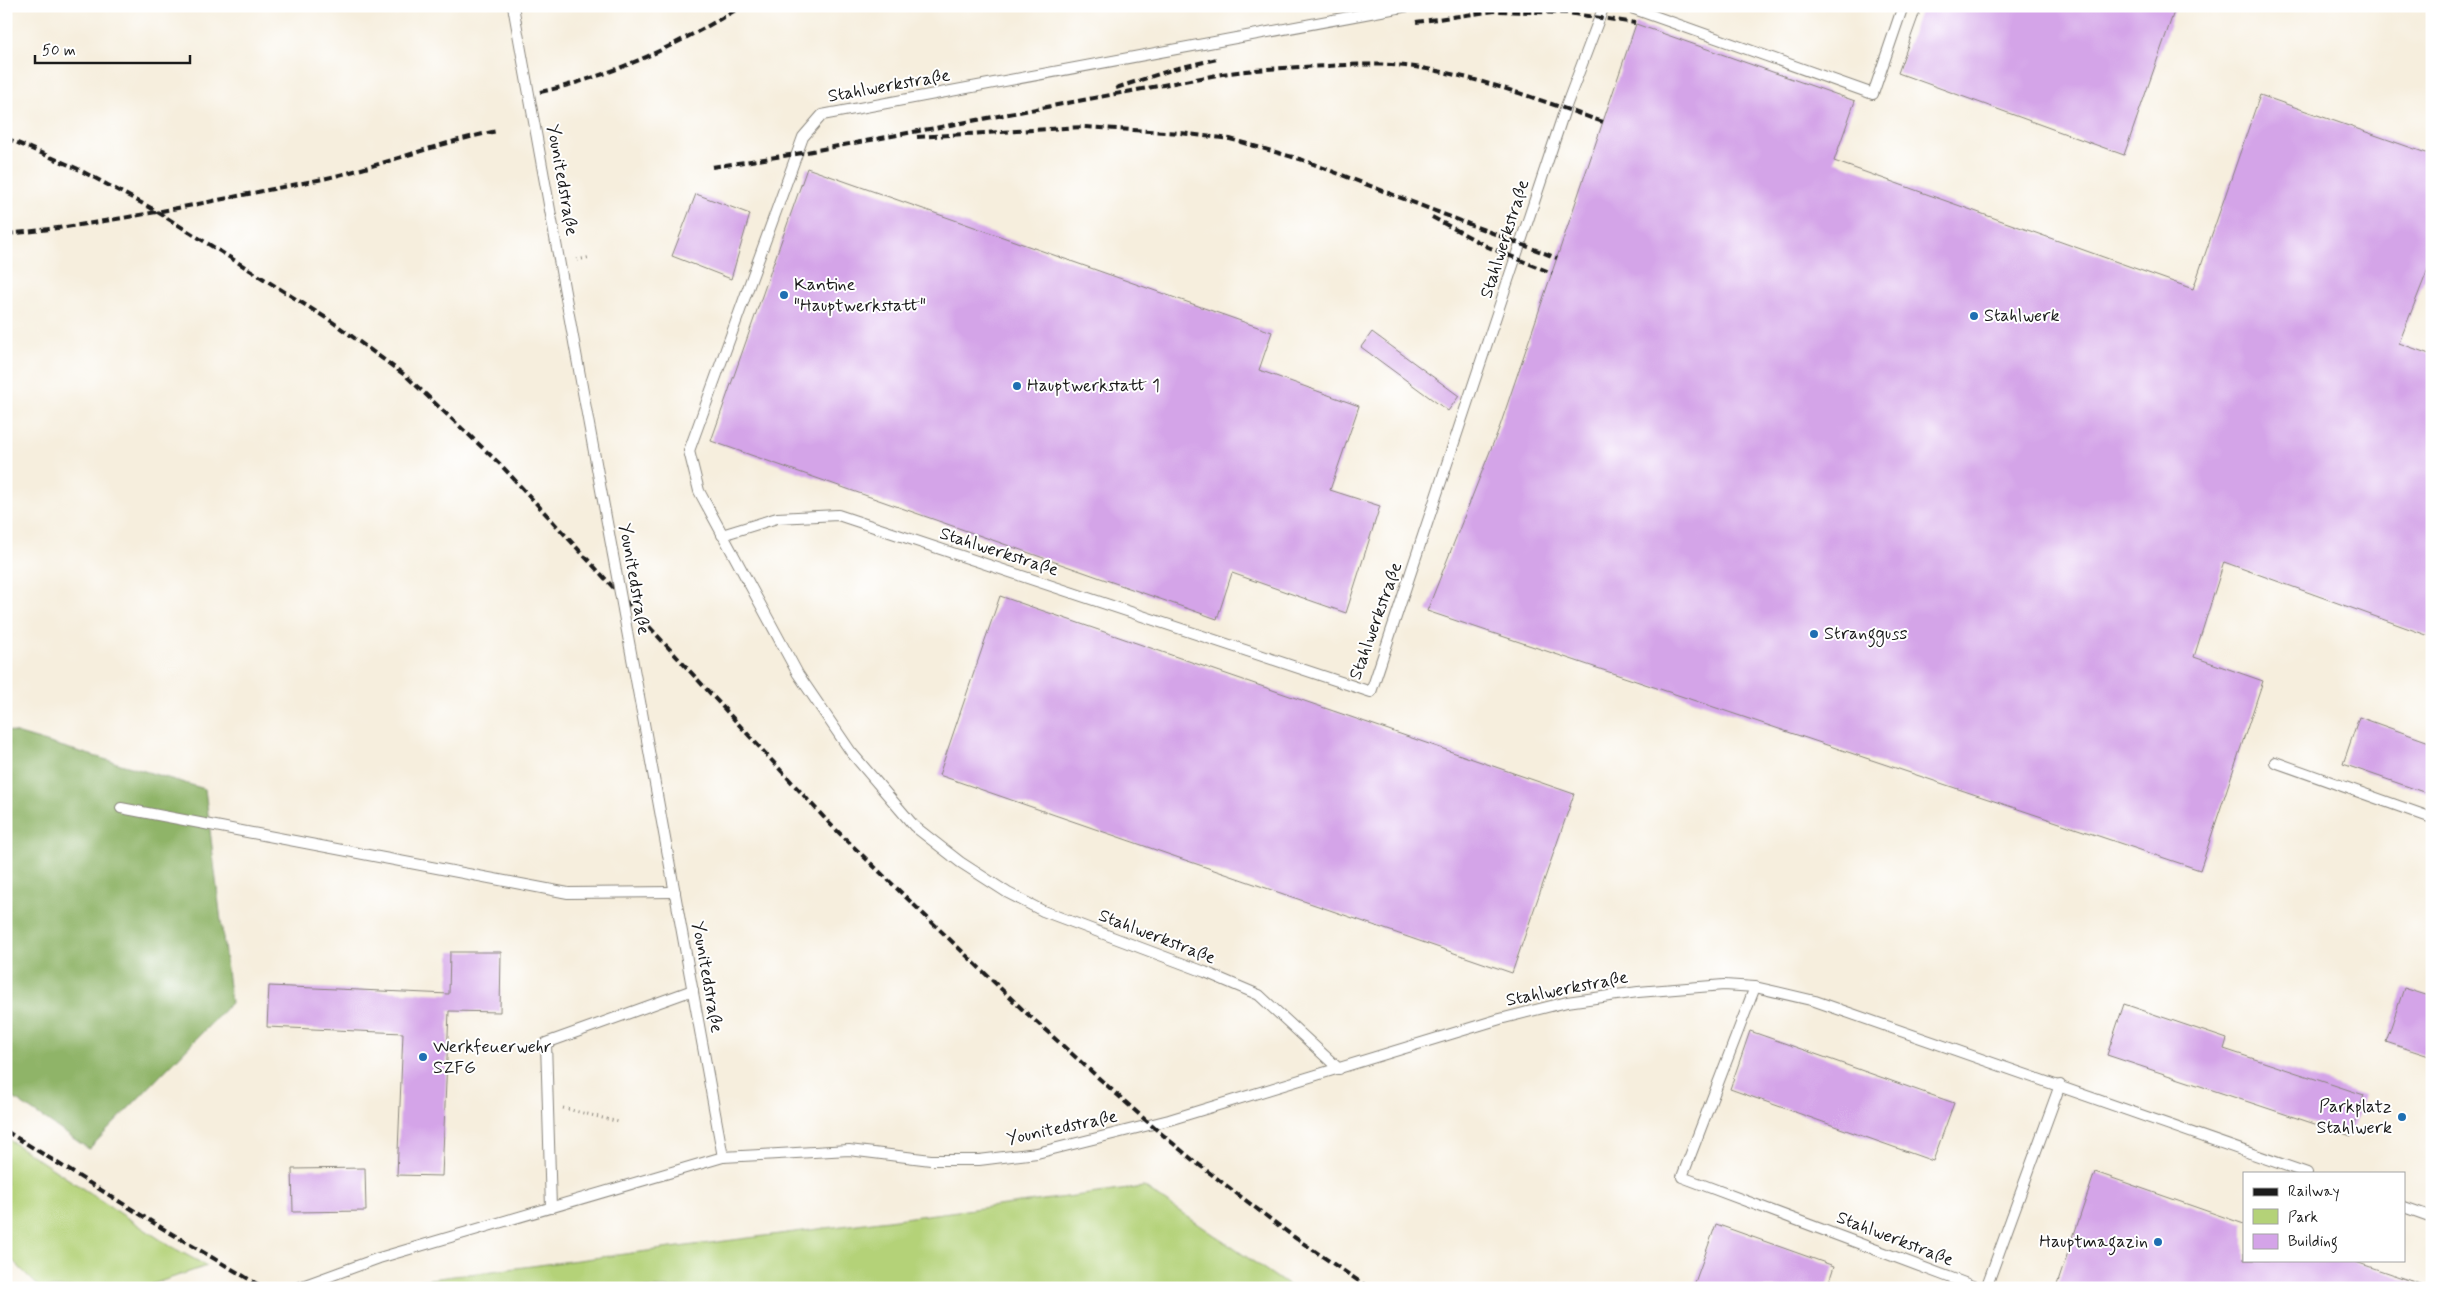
<svg xmlns="http://www.w3.org/2000/svg" width="2438" height="1294" font-family="Mynerve,sans-serif">
<style>
.green{fill:#b4d278;stroke:#68774a}
.forest{fill:#8fb468;stroke:#566842}
.building{fill:#d4a4e8}
.lines{fill:none;stroke-linecap:round;stroke-linejoin:round}
.lane-casing{stroke:#89857c;stroke-width:12}
.path{stroke:#89857c;stroke-width:3;stroke-dasharray:1 4;stroke-linecap:butt}
.lane{stroke:#fff;stroke-width:10}
.rail{stroke:#1c1c1c;stroke-width:4;stroke-dasharray:8 4;stroke-linecap:butt}
.lane-bridge-casing{stroke:#89857c;stroke-width:12;stroke-linecap:butt}
.lane-bridge{stroke:#fff;stroke-width:10}
.poi-dot{fill:#1f6fb2;stroke:#fff;stroke-width:2}
.labels{text-anchor:middle;dominant-baseline:central;stroke-width:4;stroke-linejoin:round;paint-order:stroke}
.street-label{font-size:18px;fill:#1c1c1c;stroke:#fff}
.poi-label{font-size:18px;fill:#1c1c1c;stroke:#fff;text-anchor:start}
</style>
<rect width="100%" height="100%" fill="#fff"/>
<filter id="ink" filterUnits="userSpaceOnUse"><feTurbulence type="fractalNoise" baseFrequency=".02" numOctaves="2"/><feDisplacementMap in="SourceGraphic" scale="10" xChannelSelector="R" yChannelSelector="G"/><feConvolveMatrix kernelMatrix="1 2 1 2 8 2 1 2 1" color-interpolation-filters="sRGB"/></filter>
<filter id="wash" filterUnits="userSpaceOnUse"><feTurbulence type="fractalNoise" baseFrequency=".0096" numOctaves="4" result="noise"/><feDisplacementMap in="SourceGraphic" scale="20" xChannelSelector="R" yChannelSelector="G"/><feGaussianBlur stdDeviation="1.12" result="paint"/><feColorMatrix in="noise" values="0 0 0 0 0 0 0 0 0 0 0 0 0 0 0 0 0 1.4 0 .05"/><feComposite in="paint" operator="in"/></filter>
<g filter="url(#wash)">
<rect width="100%" height="100%" fill="#f6eedd"/>
<g class="green">
<path d="M6 1138 170 1246 207 1266 141 1288H40L6 1254Z"/>
<path d="M1144 1187 1292 1288H361Z"/>
</g>
<path class="forest" d="M6 730 205 789 231 1003 89 1149 6 1093Z"/>
<g id="blocks">
<g class="building">
<path d="M1922 6H2176L2124 155 1898 73Z"/>
<path d="M1636 24 1855 101 1834 161 2193 289 2260 95 2432 155V259L2399 343 2432 355V637L2224 562 2194 657 2263 681 2200 870 1427 611 1500 426Z"/>
<path d="M807 168 1272 332 1259 370 1359 406 1330 490 1380 506 1346 613 1232 573 1217 619 711 441Z"/>
<path d="M696 194 750 214 731 279 672 256Z"/>
<path d="M1372 332 1459 396 1448 411 1361 347Z"/>
<path d="M1000 596 1574 794 1512 973 939 775Z"/>
<path d="M2359 717 2432 743V795L2343 764Z"/>
<path d="M450 952H501L500 1012 449 1011 442 1176 397 1175 403 1033 267 1027 269 986 449 994Z"/>
<path d="M2404 988 2432 997V1057L2386 1042Z"/>
<path d="M2124 1004 2227 1039 2224 1049 2364 1095 2351 1136 2107 1055Z"/>
<path d="M1750 1031 1954 1103 1933 1161 1730 1089Z"/>
<path d="M365 1168 366 1211 293 1212 292 1169Z"/>
<path d="M2095 1172 2244 1224V1260H2350L2423 1285 2422 1288H2056Z"/>
<path d="M1716 1224 1834 1266 1827 1288H1693Z"/>
</g>
</g>
</g>
<g filter="url(#ink)">
<use href="#blocks" fill-opacity="0" stroke="#89857c" stroke-width="1"/>
<g class="lines">
<g class="lane-casing">
<g id="lane">
<path d="M513 6 585 403"/>
<path d="M1626 6 1873 94 1903 6"/>
<path d="M722 535 777 518 838 515 1371 692 1565 109 1604 6"/>
<path d="M641 707 723 1157"/>
<path d="M2275 762 2432 818"/>
<path d="M121 808 568 893 675 892"/>
<path d="M1755 987 1682 1177 1978 1288"/>
<path d="M1339 1069 1259 995 1205 972 1043 911 1008 893 960 862 914 826 851 752 798 674 699 491 689 451 803 137 822 115 1408 6"/>
<path d="M2404 1207 2432 1217"/>
<path d="M551 1208 546 1043 693 990"/>
<path d="M297 1288 379 1258 723 1157 849 1150 931 1160H979L1037 1153 1169 1120 1500 1019 1567 1002 1638 992 1724 985 1755 987 1815 1001 2307 1173"/>
<path d="M1986 1288 2060 1085"/>
</g>
</g>
<g class="path">
<path d="M577 260 591 257"/>
<path d="M563 1108 619 1122"/>
</g>
<use href="#lane" class="lane"/>
<g class="rail">
<path d="M1416 22 1495 11 1567 13 1635 23"/>
<path d="M1116 88 1174 69 1217 59"/>
<path d="M540 92C611 77 680 44 742 6"/>
<path d="M917 137 1083 127 1180 133 1230 139 1303 160 1557 258"/>
<path d="M6 138 76 168 151 208 331 321 406 376 501 465 830 824 1022 1009 1151 1125 1194 1161 1294 1237 1369 1288"/>
<path d="M712 167 796 154 1222 74C1257 69 1293 67 1328 66 1361 64 1395 63 1427 69 1488 80 1545 102 1603 122"/>
<path d="M1432 217 1488 247 1552 273"/>
<path d="M6 234C111 224 215 200 318 180 379 167 436 143 497 131"/>
<path d="M6 1131 162 1228 264 1288"/>
</g>
<g class="lane-bridge-casing">
<path id="lane-bridge" d="M585 403 641 707"/>
</g>
<use href="#lane-bridge" class="lane-bridge"/>
</g>
</g>
<g class="poi-dot">
<circle cx="784" cy="295" r="5"/>
<circle cx="1974" cy="316" r="5"/>
<circle cx="1017" cy="386" r="5"/>
<circle cx="1814" cy="634" r="5"/>
<circle cx="423" cy="1057" r="5"/>
<circle cx="2402" cy="1117" r="5"/>
<circle cx="2158" cy="1242" r="5"/>
</g>
<g class="labels">
<g class="street-label">
<text transform="translate(889 86) rotate(-10)">Stahlwerkstraße</text>
<text transform="translate(562 180) rotate(80)">Younitedstraße</text>
<text transform="translate(1505 239) rotate(-72)">Stahlwerkstraße</text>
<text transform="translate(999 552) rotate(18)">Stahlwerkstraße</text>
<text transform="translate(634 579) rotate(80)">Younitedstraße</text>
<text transform="translate(1376 621) rotate(-70)">Stahlwerkstraße</text>
<text transform="translate(1157 937) rotate(21)">Stahlwerkstraße</text>
<text transform="translate(707 977) rotate(80)">Younitedstraße</text>
<text transform="translate(1567 989) rotate(-11)">Stahlwerkstraße</text>
<text transform="translate(1062 1128) rotate(-12)">Younitedstraße</text>
<text transform="translate(1895 1239) rotate(21)">Stahlwerkstraße</text>
</g>
<g class="poi-label">
<text x="794" y="285">Kantine<tspan x="794" dy="21">"Hauptwerkstatt"</tspan></text>
<text x="1984" y="316">Stahlwerk</text>
<text x="1027" y="386">Hauptwerkstatt 1</text>
<text x="1824" y="634">Strangguss</text>
<text x="433" y="1047">Werkfeuerwehr<tspan x="433" dy="21">SZFG</tspan></text>
<text x="2392" y="1107" text-anchor="end">Parkplatz<tspan x="2392" dy="21">Stahlwerk</tspan></text>
<text x="2148" y="1242" text-anchor="end">Hauptmagazin</text>
</g>
</g>
<rect width="2438" height="1294" fill="none" stroke="#fff" stroke-width="25"/>
<rect x="2243" y="1172" width="162" height="90" fill="#ffffff" stroke="#a4a4a4"/>
<rect x="2253" y="1188" width="25" height="8" fill="#1c1c1c" stroke="#a4a4a4"/>
<text x="2288" y="1196" font-size="15" fill="#1c1c1c">Railway</text>
<rect x="2253" y="1209" width="25" height="15" fill="#b4d278" stroke="#a4a4a4"/>
<text x="2288" y="1222" font-size="15" fill="#1c1c1c">Park</text>
<rect x="2253" y="1234" width="25" height="15" fill="#d4a4e8" stroke="#a4a4a4"/>
<text x="2288" y="1246" font-size="15" fill="#1c1c1c">Building</text>
<path d="M35 55v8h155v-8" fill="none" stroke="#1c1c1c" stroke-width="2.5"/>
<text x="42" y="55" font-size="15" fill="#1c1c1c" stroke="#ffffff" stroke-width="4" paint-order="stroke">50 m</text>
</svg>
